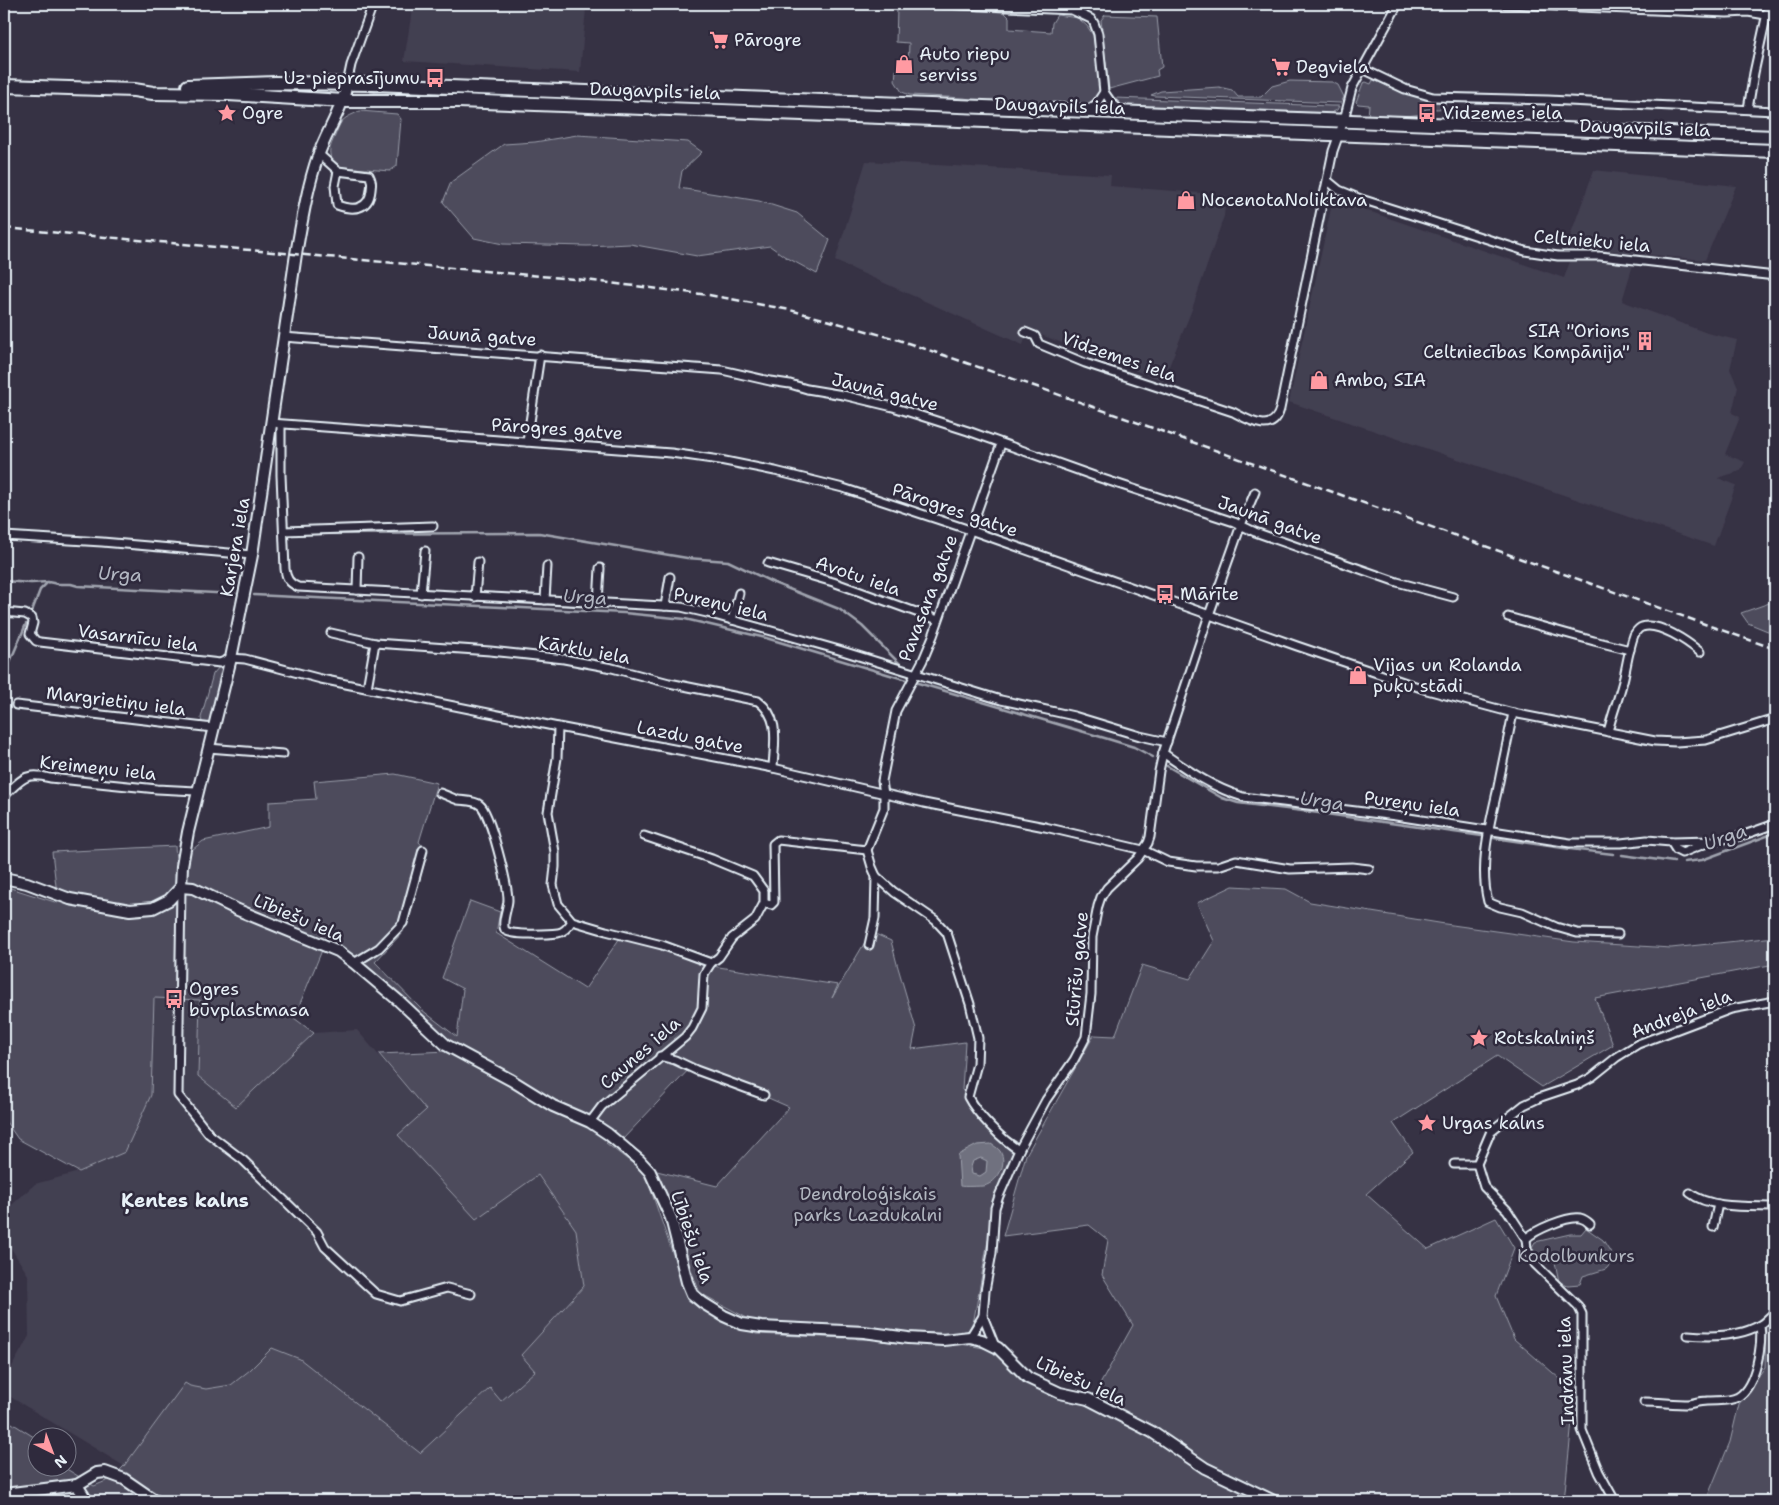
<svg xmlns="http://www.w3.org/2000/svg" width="1779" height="1505" font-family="'Shantell Sans',sans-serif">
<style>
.built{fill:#433f51}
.green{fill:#4d4b5c;stroke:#9a9eaa;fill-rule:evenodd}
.water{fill:#70717f;stroke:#a0a4af;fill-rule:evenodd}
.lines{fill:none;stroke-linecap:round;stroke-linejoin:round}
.stream{stroke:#a0a4af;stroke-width:2.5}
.street-casing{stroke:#e8f1f8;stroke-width:11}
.secondary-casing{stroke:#e8f1f8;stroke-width:14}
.highway-casing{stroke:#e8f1f8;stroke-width:16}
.street{stroke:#2f2a3d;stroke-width:7}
.secondary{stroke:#2f2a3d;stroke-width:10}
.highway{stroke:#2f2a3d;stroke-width:12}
.rail{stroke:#e8f1f8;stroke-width:2.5;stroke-dasharray:8 4;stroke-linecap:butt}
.labels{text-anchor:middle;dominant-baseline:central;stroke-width:5;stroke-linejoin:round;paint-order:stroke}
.poi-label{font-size:18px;fill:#e8f1f8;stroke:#2f2a3d;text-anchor:start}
.street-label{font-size:18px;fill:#e8f1f8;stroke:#2f2a3d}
.park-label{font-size:18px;fill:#b2b7c1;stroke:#2f2a3d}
.water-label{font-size:19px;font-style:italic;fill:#b2b7c2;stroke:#2f2a3d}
.neighbourhood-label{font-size:19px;font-weight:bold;fill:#e8f1f8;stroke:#2f2a3d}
</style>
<rect width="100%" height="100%" fill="#363244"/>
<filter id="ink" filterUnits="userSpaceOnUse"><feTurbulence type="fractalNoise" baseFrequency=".02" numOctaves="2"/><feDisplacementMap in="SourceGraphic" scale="10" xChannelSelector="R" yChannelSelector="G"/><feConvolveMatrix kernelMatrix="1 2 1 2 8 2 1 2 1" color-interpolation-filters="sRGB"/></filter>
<g filter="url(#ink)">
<g class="built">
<path d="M413 4H521L586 9 580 72 404 61Z"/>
<path d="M866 161 1111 175 1110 186 1226 195 1224 216 1191 312 1163 381 1028 330 1023 345 835 261Z"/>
<path d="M1594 170 1736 186 1705 260 1566 247Z"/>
<path d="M1333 199 1564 278 1571 259 1580 258 1633 265 1622 301 1707 333 1737 340 1730 369 1738 387 1732 413 1740 417 1725 454 1745 462 1740 471 1718 478 1736 485 1714 546 1289 402Z"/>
<path d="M153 997 200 1000 198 1076 236 1106 314 1033 357 1030 426 1110 399 1134 476 1219 537 1174 576 1230 584 1286 521 1355 535 1371 501 1402 490 1389 420 1453 300 1359 272 1348 250 1370 231 1385 206 1389 190 1386 185 1383 124 1466 4 1393V1381L29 1336 28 1275 4 1237V1212L35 1184 79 1172 151 1095Z"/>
</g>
<g class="green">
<path d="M902 7 1004 12 1009 17V29L1051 32 1052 23 1057 15 1078 18 1087 26 1093 35 1098 70 1100 93 1092 103 1082 107 993 103 964 98 910 95 902 92 895 81 896 70H908L909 43 896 42 897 9Z"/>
<path d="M1105 15 1157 17 1162 67 1157 70 1158 76 1109 89 1101 20Z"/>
<path d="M1373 80 1428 101 1445 103V107C1439 111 1430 107 1424 110V114L1397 117H1368L1369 105 1358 104 1356 102 1363 83 1366 82 1371 84Z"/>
<path d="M1290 81 1332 82 1338 85 1344 97 1341 103 1155 96 1151 95 1161 91 1219 87 1232 90 1238 97H1261L1272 86Z"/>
<path d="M370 87 1325 124 1328 127 1327 128 398 95 370 92Z"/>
<path d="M1115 98 1331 106H1339L1337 110 1329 114 1127 107 1120 105 1115 100Z"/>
<path d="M360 111 397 114 401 119 397 166 390 171 342 167C326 158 328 150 335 136 337 131 339 125 342 121 347 116 354 114 360 111Z"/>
<path d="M1367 125 1775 143V147L1366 130Z"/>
<path d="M577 135 688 142 702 152 682 171 679 188 759 201 797 213 830 240 817 274 784 256 770 246 697 256 630 244 587 246 503 244 474 238 443 202 451 182 504 144 535 142Z"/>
<path d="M1775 601V634L1748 623 1741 613Z"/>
<path d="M220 666 224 669 211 719 206 724 202 722 201 718 213 674Z"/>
<path d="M395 774 437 783 419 842 428 852 403 932 375 962 422 1010 457 1037 463 989 442 978 470 901 500 912 496 933 585 989 626 929C657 939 684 949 712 966L838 985 832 998 871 932 891 941 897 964 916 1029 912 1049 965 1042 962 1090 1002 1133 1019 1143 995 1201 974 1319 967 1334 847 1330 857 1339 955 1343 990 1349 1024 1381 1088 1406 1133 1325 1102 1275 1108 1240 1089 1225 1003 1236 1026 1155 1094 1035 1115 1036 1142 965 1190 979 1214 941 1197 903 1233 886 1286 889 1310 902 1445 924 1574 942 1671 948 1775 937V964L1595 998 1613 1045 1542 1087 1497 1056 1393 1123 1413 1152 1366 1194 1428 1249 1496 1218 1514 1248 1496 1296 1514 1339 1575 1392 1564 1501H4V1418L37 1439 38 1468H65L94 1486 111 1479 124 1466 185 1383 190 1386 206 1389 231 1385 250 1370 272 1348 300 1359 420 1453 490 1388 501 1401 535 1371 521 1355 584 1286 576 1230 538 1175 476 1219 398 1135 426 1110 379 1054 449 1051 325 943 294 1018 314 1033 236 1107 198 1076 200 1000 154 998 151 1095 125 1152 79 1172 18 1139 4 1119V886L58 903 52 852 175 846 176 863 203 841 269 827V802L316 799 314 781ZM693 1065 789 1107 717 1186 653 1170 700 1293 762 1326 836 1329 845 1338 756 1334 689 1301 645 1173 606 1143 622 1140Z"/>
<path d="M1586 1228 1603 1240 1615 1259 1606 1269 1583 1276 1580 1284 1568 1285 1559 1282 1555 1262C1541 1265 1535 1260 1532 1247L1535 1242 1570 1234H1581Z"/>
<path d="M1775 1318V1501H1709V1493L1730 1442 1739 1404 1765 1367 1766 1322Z"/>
</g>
<path class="water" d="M991 1144C994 1146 998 1148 1000 1151 1008 1164 998 1182 984 1186 981 1186 963 1187 960 1186L958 1155 977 1145ZM981 1158 987 1161 986 1172 980 1176 972 1174 971 1167 973 1161Z"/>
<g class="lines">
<g class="stream">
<path d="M303 534 539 533 687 558 728 561 774 583 839 609 862 626 900 664"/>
<path d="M4 581 31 583 48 582 58 584H71L78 586 235 594"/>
<path d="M254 595 624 613 685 619 766 638 907 680"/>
<path d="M32 611 40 590 48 582"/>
<path d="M4 676 26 624"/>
<path d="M918 683 1108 739 1134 747 1153 757"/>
<path d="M1167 766 1222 798 1238 803 1319 813 1482 836"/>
<path d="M1494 838 1570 849 1613 854"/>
<path d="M1622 855 1674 862"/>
<path d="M1684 862 1702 860 1775 833"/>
</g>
<g class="street-casing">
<g id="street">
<path d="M942 4 1072 10 1091 19 1094 23 1098 34 1104 92 1111 102 1121 111"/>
<path d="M1505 4 1727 13 1748 12 1766 15"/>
<path d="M1361 68 1405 89 1433 97 1548 100 1775 111"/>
<path d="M347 84 351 65 373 4"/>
<path d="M1748 109 1754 73 1769 4"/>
<path d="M1088 110 1096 104 1104 92"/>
<path d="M319 154 338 171 335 186 337 205C353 211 369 210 371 190 372 183 372 181 369 175L338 171"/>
<path d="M1328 181 1339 190 1361 199 1525 251 1558 256H1600L1775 276"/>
<path d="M1025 332 1035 336 1039 344 1085 363 1233 412C1250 421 1273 435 1280 409L1333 151 1344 120 1352 88 1398 4"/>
<path d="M283 337 722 370 770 381 790 384 807 389 843 395 893 407 968 431 1097 477 1234 522 1255 532 1397 582 1453 597"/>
<path d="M271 423 671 453 720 460 775 471 843 488 970 530 1297 646 1427 690 1513 713 1655 741 1676 742 1706 740 1775 719"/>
<path d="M281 425V475L285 569C286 578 289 583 298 587L663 606 681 607 707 613 839 650 1001 700 1074 716 1140 736 1167 742"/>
<path d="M527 442 540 355"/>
<path d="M1001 444 933 636 923 660 896 711 882 781 884 794V808L867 850 872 867 876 876 894 892 935 920 947 933 970 1004 978 1038 977 1064 968 1097C976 1113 1003 1141 1019 1150"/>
<path d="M284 531 433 526"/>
<path d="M4 536 102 542 252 555"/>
<path d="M768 563 833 582 938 620"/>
<path d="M357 590 358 557"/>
<path d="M421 594 425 551"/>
<path d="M475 597 478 562"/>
<path d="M545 600 547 566"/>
<path d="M598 603 600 568"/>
<path d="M665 606 670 577"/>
<path d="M4 612 25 614 32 618 33 623 30 634 36 641 40 642 220 663 231 658 245 659 321 679 558 727 773 768 924 803 1045 827 1143 850 1168 862 1196 866H1218L1236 860 1290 869 1352 867 1369 869"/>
<path d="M1508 617 1594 641 1630 650"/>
<path d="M732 620 739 593"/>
<path d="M331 633 375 643 490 651 564 659 612 668 669 683 758 701C781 718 774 743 773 768"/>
<path d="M367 688 375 643"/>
<path d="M16 705 213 728"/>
<path d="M1513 713C1508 739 1502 765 1497 792 1489 827 1479 866 1488 902L1500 907 1522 912 1556 927 1577 933 1618 934"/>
<path d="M558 727 557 758 548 812 555 852V867L553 885 558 904 572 921 606 931 662 945 711 963"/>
<path d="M1608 732C1612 714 1620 695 1624 677 1627 663 1629 649 1634 635 1636 632 1638 628 1642 627 1658 621 1688 642 1700 652"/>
<path d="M208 748 283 754"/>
<path d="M1163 753C1189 771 1213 788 1243 797L1396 816 1570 843H1621L1647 840 1671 842 1712 841 1741 836 1775 824"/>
<path d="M440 793C446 795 452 798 458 800 465 801 474 800 480 805 490 812 508 886 508 900 508 907 501 923 505 930 510 936 550 934 558 933 565 932 569 926 572 921"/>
<path d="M4 796C21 780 25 771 50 778L157 789 196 791"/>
<path d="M1671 842 1676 850 1682 853 1707 843"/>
<path d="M181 887 178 1095 209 1134 243 1160 317 1232 325 1247 376 1294 400 1301 447 1288 471 1294"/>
<path d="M764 903 771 905 774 902 773 844 778 840 867 850"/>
<path d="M869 945 875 918 876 876"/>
<path d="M354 963 379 948 403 923 423 850"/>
<path d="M660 1056 675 1060 696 1070 764 1095"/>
<path d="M590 1122 602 1106 685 1037 692 1028 702 1008 704 974 711 963 719 957 732 938 755 920 764 903V891L753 876 712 859 644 836"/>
<path d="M1454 1164H1477"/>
<path d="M1690 1193C1710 1209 1750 1206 1775 1207"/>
<path d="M1713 1227 1718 1204"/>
<path d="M1526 1239C1534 1230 1568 1216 1580 1218 1584 1219 1587 1221 1590 1224"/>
<path d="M983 1316 995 1346"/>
<path d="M1688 1335C1711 1337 1739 1337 1760 1325 1765 1322 1770 1316 1775 1312"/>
<path d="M970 1337 983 1316 985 1291 992 1253 995 1208 999 1196 1019 1150 1046 1100 1074 1060 1086 1037 1091 994 1092 937 1098 906 1101 897 1107 888 1138 858 1148 843 1150 837 1159 771 1163 753 1209 615 1241 525 1255 492"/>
<path d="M1644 1402C1659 1402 1673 1404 1688 1404 1694 1403 1700 1401 1707 1401 1717 1400 1729 1402 1738 1397 1756 1386 1763 1344 1760 1325"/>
<path d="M1615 1501 1599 1472 1582 1430V1314L1578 1306 1535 1264 1527 1249 1526 1239 1507 1210 1484 1187 1477 1164 1491 1131 1524 1105 1541 1097 1577 1085 1592 1077 1617 1057 1638 1044 1731 1009 1775 1001"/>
</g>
</g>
<g class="secondary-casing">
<g id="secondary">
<path d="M4 878 27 883 70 899 130 910 153 908 169 900 181 887"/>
<path d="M181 887 193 888 238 910 338 951 354 963 399 1001 446 1045 511 1080 553 1106 590 1122 608 1134 639 1160 650 1172 671 1218 687 1282 692 1294 703 1303 724 1316 742 1324 761 1327 864 1332 908 1338 943 1340 970 1337 982 1340 998 1348 1028 1378 1060 1393 1088 1399 1152 1432 1205 1468 1274 1501"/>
<path d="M181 887 182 866 188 832 231 658 252 555 296 254C302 221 307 188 318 156 327 131 342 110 347 84"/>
<path d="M77 1485 87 1501"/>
<path d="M4 1494 77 1485 97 1473 105 1472 124 1479 156 1501"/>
</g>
</g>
<g class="highway-casing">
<g id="highway">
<path d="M4 86 134 90 153 93 228 94 344 101H459L1775 151"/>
<path d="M188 86 275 83 373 84 1775 137"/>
</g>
</g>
<use href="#street" class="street"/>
<use href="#secondary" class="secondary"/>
<use href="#highway" class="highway"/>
<path class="rail" d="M4 228 585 280 709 295 790 310 896 339 1040 388 1775 649"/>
</g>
</g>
<defs>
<g id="supermarket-bare" transform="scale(1.5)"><path d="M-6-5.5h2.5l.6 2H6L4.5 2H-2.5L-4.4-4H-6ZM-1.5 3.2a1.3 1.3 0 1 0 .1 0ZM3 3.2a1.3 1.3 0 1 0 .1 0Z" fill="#ff9aa2" stroke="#2f2a3d" stroke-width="2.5" paint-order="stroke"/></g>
<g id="shop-bare" transform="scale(1.5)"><path d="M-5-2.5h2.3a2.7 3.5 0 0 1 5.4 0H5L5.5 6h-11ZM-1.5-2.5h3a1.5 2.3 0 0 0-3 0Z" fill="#ff9aa2" stroke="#2f2a3d" stroke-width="2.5" paint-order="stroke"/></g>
<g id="bus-bare" transform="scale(1.5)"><path d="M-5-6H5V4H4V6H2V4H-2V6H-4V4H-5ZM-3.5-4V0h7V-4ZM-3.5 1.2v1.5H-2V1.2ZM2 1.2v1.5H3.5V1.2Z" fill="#ff9aa2" stroke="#2f2a3d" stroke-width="2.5" paint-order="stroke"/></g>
<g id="sight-bare" transform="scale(1.5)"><path d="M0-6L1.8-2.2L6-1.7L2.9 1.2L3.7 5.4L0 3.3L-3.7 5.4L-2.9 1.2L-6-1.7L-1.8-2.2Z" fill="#ff9aa2" stroke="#2f2a3d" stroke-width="2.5" paint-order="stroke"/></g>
<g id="building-bare" transform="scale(1.5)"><path d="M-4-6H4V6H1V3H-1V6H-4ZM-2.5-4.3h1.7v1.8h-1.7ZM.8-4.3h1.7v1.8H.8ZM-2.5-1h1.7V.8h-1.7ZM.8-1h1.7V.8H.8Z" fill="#ff9aa2" stroke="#2f2a3d" stroke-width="2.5" paint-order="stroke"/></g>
</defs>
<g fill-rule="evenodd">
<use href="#supermarket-bare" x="719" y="40"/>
<use href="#shop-bare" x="904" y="64"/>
<use href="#supermarket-bare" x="1281" y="67"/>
<use href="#bus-bare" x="435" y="78"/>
<use href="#sight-bare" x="227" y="113"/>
<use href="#bus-bare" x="1427" y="113"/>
<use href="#shop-bare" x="1186" y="200"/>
<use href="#building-bare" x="1645" y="341"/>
<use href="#shop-bare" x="1319" y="380"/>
<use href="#bus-bare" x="1165" y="594"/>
<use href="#shop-bare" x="1358" y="675"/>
<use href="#bus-bare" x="174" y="999"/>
<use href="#sight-bare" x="1479" y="1038"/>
<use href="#sight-bare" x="1427" y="1123"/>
</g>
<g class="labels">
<g class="poi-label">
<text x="734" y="40">Pārogre</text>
<text x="919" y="54">Auto riepu<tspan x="919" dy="21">serviss</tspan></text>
<text x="1296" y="67">Degviela</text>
<text x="420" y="78" text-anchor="end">Uz pieprasījumu</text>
<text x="242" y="113">Ogre</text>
<text x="1442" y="113">Vidzemes iela</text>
<text x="1201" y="200">NocenotaNoliktava</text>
<text x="1630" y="331" text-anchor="end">SIA "Orions<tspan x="1630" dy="21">Celtniecības Kompānija"</tspan></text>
<text x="1334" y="380">Ambo, SIA</text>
<text x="1180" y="594">Mārīte</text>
<text x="1373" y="665">Vijas un Rolanda<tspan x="1373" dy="21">puķu stādi</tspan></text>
<text x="189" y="989">Ogres<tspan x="189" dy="21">būvplastmasa</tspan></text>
<text x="1494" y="1038">Rotskalniņš</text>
<text x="1442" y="1123">Urgas kalns</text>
</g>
<g class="street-label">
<text transform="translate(655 91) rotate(2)">Daugavpils iela</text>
<text transform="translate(1060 106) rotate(2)">Daugavpils iela</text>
<text transform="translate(1645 128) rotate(2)">Daugavpils iela</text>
<text transform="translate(1592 241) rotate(5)">Celtnieku iela</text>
<text transform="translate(482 336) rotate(4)">Jaunā gatve</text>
<text transform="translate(1119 357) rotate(19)">Vidzemes iela</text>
<text transform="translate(885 392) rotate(14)">Jaunā gatve</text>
<text transform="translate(557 429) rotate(4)">Pārogres gatve</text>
<text transform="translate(955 510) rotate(19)">Pārogres gatve</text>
<text transform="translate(1270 520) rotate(20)">Jaunā gatve</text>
<text transform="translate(235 547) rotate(-80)">Karjera iela</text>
<text transform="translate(858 576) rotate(19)">Avotu iela</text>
<text transform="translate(928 598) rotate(-69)">Pavasara gatve</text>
<text transform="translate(721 604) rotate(13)">Pureņu iela</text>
<text transform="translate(138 638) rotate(7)">Vasarnīcu iela</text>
<text transform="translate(584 650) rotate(10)">Kārklu iela</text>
<text transform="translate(116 701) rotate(7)">Margrietiņu iela</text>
<text transform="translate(690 737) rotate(11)">Lazdu gatve</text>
<text transform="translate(98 768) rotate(6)">Kreimeņu iela</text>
<text transform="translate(1412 804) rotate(8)">Pureņu iela</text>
<text transform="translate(299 918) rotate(23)">Lībiešu iela</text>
<text transform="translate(1077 969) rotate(-85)">Stūrīšu gatve</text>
<text transform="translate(1681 1014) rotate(-21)">Andreja iela</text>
<text transform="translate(640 1053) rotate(-41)">Caunes iela</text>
<text transform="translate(692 1237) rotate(71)">Lībiešu iela</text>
<text transform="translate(1566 1371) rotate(-92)">Indrānu iela</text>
<text transform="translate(1081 1381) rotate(24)">Lībiešu iela</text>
</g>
<g class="park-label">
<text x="868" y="1194">Dendroloģiskais<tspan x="868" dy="21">parks Lazdukalni</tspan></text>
<text x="1576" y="1256">Kodolbunkurs</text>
</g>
<g class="water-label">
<text transform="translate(120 574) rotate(3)">Urga</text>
<text transform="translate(585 597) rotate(3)">Urga</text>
<text transform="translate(1322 801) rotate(8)">Urga</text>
<text transform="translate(1725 837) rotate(-20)">Urga</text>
</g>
<g class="neighbourhood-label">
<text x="185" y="1200">Ķentes kalns</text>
</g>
</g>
<rect width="1779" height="1505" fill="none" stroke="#2f2a3d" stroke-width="20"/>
<rect x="10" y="10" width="1759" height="1485" fill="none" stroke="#e8f1f8" stroke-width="2" filter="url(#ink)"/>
<g transform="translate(52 1452) rotate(138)"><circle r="24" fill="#2f2a3d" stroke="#797a88"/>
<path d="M0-4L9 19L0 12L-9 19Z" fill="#ff9aa2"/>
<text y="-8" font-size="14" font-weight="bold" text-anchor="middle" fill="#e8f1f8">N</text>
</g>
</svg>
